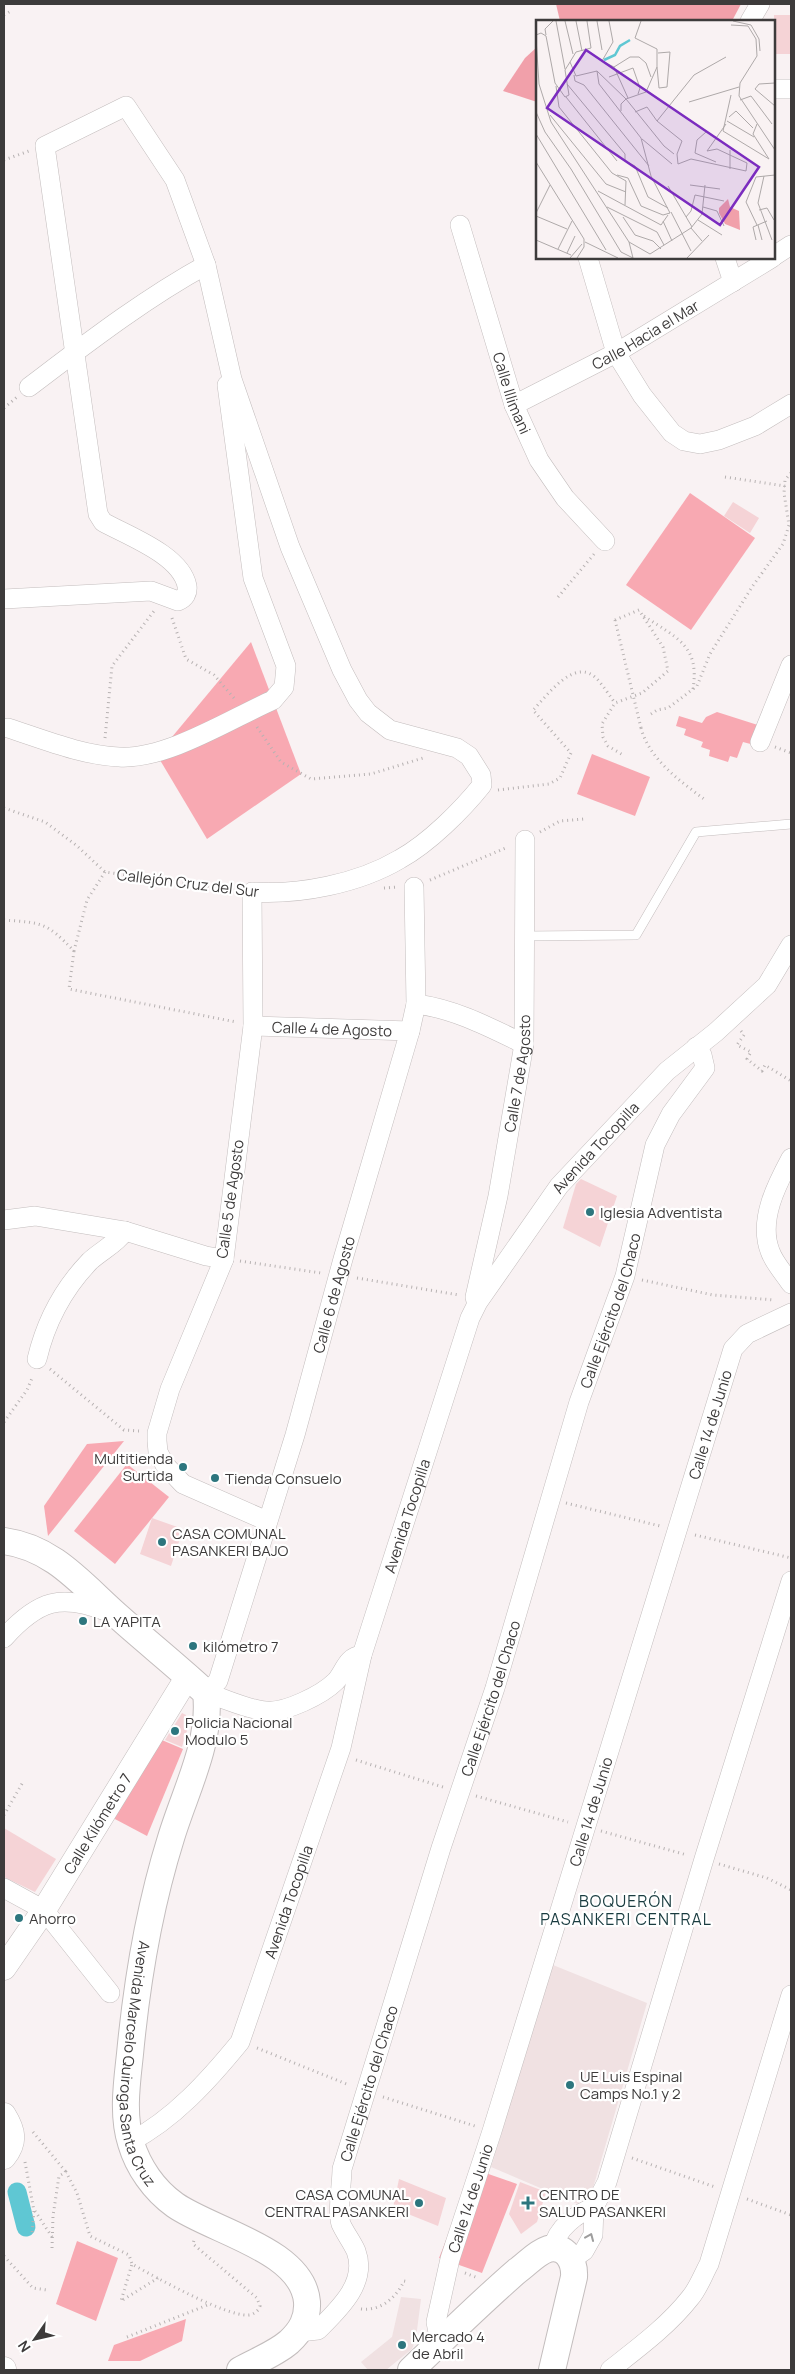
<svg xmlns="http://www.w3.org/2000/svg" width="795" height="2374" font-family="Manrope,sans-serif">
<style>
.built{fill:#f0e1e2}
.green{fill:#f8a9b2}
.forest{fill:#f1a0aa}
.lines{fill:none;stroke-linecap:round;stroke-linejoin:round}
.canal{stroke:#5fc7d3;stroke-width:19}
.building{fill:#f5d3d6}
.service-casing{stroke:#c3bdbd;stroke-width:10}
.minor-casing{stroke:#c3bdbd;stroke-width:20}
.tertiary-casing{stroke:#c3bdbd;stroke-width:25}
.secondary-casing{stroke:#c3bdbd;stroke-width:28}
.path{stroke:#b7b2b2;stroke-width:3;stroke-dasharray:1 4;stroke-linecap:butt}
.service{stroke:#fff;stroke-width:9}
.minor{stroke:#fff;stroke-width:19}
.tertiary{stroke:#fff;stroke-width:24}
.secondary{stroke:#fff;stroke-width:26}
.path-bridge{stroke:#b7b2b2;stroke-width:3;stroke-dasharray:1 4;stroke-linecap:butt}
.oneway{stroke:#9e9d9d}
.poi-dot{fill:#2d767e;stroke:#fff;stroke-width:2}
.labels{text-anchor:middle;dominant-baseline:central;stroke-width:4.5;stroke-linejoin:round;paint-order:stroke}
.street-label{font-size:15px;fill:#3d3b3b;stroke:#fff}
.poi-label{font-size:15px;fill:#3d3b3b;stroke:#fff;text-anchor:start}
.neighbourhood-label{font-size:16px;letter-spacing:1px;fill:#1a3c40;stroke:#fff}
.inset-river{fill:none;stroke:#5fc7d3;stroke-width:2.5}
.inset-road{fill:none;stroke:#aea9a9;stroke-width:1}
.view{fill:#7b2cbf;fill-opacity:0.15;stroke:#7b2cbf;stroke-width:2.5}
.inset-edge{fill:none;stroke:#3d3b3b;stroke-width:2.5}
</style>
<rect width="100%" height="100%" fill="#f9f2f3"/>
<g class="built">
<path d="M553 1965 647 2003 593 2188 578 2204 491 2167Z"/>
<path d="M401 2297 421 2299 416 2338 412 2349 386 2370H368L361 2362 392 2337Z"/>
</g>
<g class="green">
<path d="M690 493 755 538 691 630 626 585Z"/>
<path d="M251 642 301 774 207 839 157 755Z"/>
<path d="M717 712 764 727 758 746 743 742 737 758 730 756 728 762 709 756 710 750 701 747 703 742 684 735 686 729 676 726 679 716 702 723 706 717Z"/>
<path d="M592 754 650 777 635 816 577 794Z"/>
<path d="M124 1441 48 1536 44 1506 87 1444Z"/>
<path d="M127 1464 169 1497 115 1564 74 1531Z"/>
<path d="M143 1732 183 1749 147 1836 96 1809Z"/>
<path d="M474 2169 517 2184 482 2273 439 2258Z"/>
<path d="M77 2241 118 2258 96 2321 56 2304Z"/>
<path d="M186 2319 182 2341 140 2361H108L114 2345Z"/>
</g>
<g class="forest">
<path d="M556 4H741L732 21H560Z"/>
<path d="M537 47V102L503 91 525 58Z"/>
</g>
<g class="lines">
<path class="canal" d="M17 2192 26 2227"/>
</g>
<g class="building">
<rect x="774" y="15" width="17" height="39"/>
<path d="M733 502 759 518 750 533 724 516Z"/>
<path d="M581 1179 617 1196 600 1247 563 1228 576 1184Z"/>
<path d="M152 1518 183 1529 171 1566 140 1554Z"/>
<path d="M182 1713 186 1715 189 1724 182 1747 165 1740Z"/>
<path d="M4 1828 56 1859 35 1892 4 1877Z"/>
<path d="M399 2179 446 2198 438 2226 393 2208Z"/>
<path d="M520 2182 546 2192 537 2222 521 2234 509 2214Z"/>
</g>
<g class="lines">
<g class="service-casing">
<path id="service" d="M525 936 636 935 696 832 791 824"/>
</g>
<g class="minor-casing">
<g id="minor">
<path d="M750 21 760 4"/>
<path d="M774 89H791"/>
<path id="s1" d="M460 225 514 405 539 460 565 498 605 541"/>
<path d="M774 256 791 245"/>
<path d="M588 258 616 353 642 395 672 433 684 441 700 444 719 440 755 426 791 404"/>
<path d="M725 258 733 282"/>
<path d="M29 387C86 344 144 299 206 265"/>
<path id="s2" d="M514 405 616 353 772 258"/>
<path d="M4 599 151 591 178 601C185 598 188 593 187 586 181 555 128 536 103 522L98 514 45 146 126 106 175 180 206 265 232 379 290 547 342 670 358 700 368 713 390 730 457 748 469 756 481 775 482 785C462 810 429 843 400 859 358 884 299 895 252 892L253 1026 224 1259 170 1389 157 1433V1441L158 1452 165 1465 183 1484 267 1521"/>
<path d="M8 728C45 740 81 755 119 757 166 760 230 719 273 700L284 687 286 666 253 578 227 385"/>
<path d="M760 742 791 665"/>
<path d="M416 1004C455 1009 489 1027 524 1044"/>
<path id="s3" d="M253 1026 410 1031"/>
<path d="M791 1158C777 1184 758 1220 770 1251 774 1263 784 1273 791 1284"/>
<path d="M4 1220 35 1216 125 1231 206 1256 224 1259"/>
<path id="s4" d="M476 1301 475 1297 498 1196 524 1044 525 840"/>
<path d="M37 1359C46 1321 63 1289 90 1261 102 1250 116 1244 125 1231"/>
<path d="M4 1638C38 1600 61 1593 108 1612"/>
<path id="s5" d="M362 1655C346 1657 345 1671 336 1681 322 1695 285 1713 266 1711 248 1710 224 1698 206 1693L218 1681 295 1435 343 1259 410 1031 416 1004 414 887"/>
<path d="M4 1888 44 1910 110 1993"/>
<path id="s6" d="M130 2142C174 2119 209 2080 240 2042L341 1748 362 1655 470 1318 478 1302 559 1186 667 1071 716 1032 767 985 791 945"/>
<path d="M553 2248C557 2228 576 2214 594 2207"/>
<path d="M571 2260 584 2251 593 2235 594 2207 607 2182 704 1859 791 1581"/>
<path id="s7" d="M299 2332 318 2330C338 2310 368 2283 356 2251 352 2242 345 2233 341 2224 337 2212 342 2183 342 2169L441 1848 495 1688 579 1402 625 1276 655 1145 671 1114 705 1068 702 1055 696 1047"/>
<path id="s8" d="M440 2343 436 2322 450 2259 492 2131 733 1349 747 1334 791 1313"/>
<path d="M610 2370C638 2348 668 2326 690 2298 698 2289 703 2275 709 2264L791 1995"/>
</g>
</g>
<g class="tertiary-casing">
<g id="tertiary">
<path id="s9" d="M4 1968 44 1910 188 1676"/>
<path d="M4 2115C14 2131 16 2142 4 2157"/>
<path d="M4 2369V2370"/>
</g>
</g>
<g class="secondary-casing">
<g id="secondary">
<path id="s10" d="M4 1541C55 1548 83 1586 120 1618 148 1643 178 1667 206 1693 212 1742 185 1791 171 1838 149 1908 137 1980 130 2054 127 2082 122 2115 131 2143 138 2167 154 2190 175 2205 212 2231 303 2250 307 2302 308 2319 301 2331 289 2342 275 2354 256 2361 240 2370"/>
<path d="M411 2370C446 2337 480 2303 517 2271 527 2264 536 2253 548 2249 566 2244 575 2262 574 2277L552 2370"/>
</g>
</g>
<g class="path">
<path d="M4 15 11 11"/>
<path d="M4 160 29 151"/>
<path d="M4 408 17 397"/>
<path d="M725 477 785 486"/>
<path d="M558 597 595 553"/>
<path d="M644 616C676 638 700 645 693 689"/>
<path d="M172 618 186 659 214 675 234 698"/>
<path d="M615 620 639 610 663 647 668 671 642 693 615 703 602 724 603 737 608 746 623 755"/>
<path d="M651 714 657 710 668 708 697 686 710 654 752 587 783 544 789 525 784 493 785 480 791 473"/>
<path d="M257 727 281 762 311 779 371 774 423 758"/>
<path d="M641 728C649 759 680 781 704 799"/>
<path d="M105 738 112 666 154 611"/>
<path d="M775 747 791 753"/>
<path d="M498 790 549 784 560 778 571 753 533 710C547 696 574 657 596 678 603 685 609 695 615 703"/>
<path d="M4 808 45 822 76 845 105 872 234 890"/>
<path d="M540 832 560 821 584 819"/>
<path d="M430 880 508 847"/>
<path d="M384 888 398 887"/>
<path d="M4 920C43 923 46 922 74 951L69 989 236 1022"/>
<path d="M74 951 87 900 105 872"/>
<path d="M741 1031 744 1035 737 1045 751 1052 747 1059 762 1071 765 1065 791 1081"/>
<path d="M240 1261 321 1273"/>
<path d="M357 1278 459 1295"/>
<path d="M642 1280 713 1295 774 1300"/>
<path d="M50 1369 124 1430 139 1431"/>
<path d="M4 1422 27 1390 33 1376"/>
<path d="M566 1503 660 1526"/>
<path d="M695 1535 791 1558"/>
<path d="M356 1760 443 1787"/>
<path d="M476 1796 568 1822"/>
<path d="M4 1815 23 1782"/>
<path d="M601 1831 687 1855"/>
<path d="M719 1864 767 1878 791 1890"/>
<path d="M257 2048 349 2085"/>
<path d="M383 2097 475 2126"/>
<path d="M33 2132 66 2172"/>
<path d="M632 2158 715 2187"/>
<path d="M25 2162 34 2211 32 2234"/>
<path d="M747 2199 791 2215"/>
<path d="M35 2211 52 2237"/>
<path d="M52 2248 53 2216 59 2176 66 2172 77 2193 90 2236 129 2255 132 2264"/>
<path d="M4 2256 33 2288 47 2290"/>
<path d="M465 2273 478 2278"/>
<path d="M158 2278 121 2301 132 2264C153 2276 227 2317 248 2315 252 2315 255 2313 258 2310L260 2306 257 2298 193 2244 194 2240"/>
<path d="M361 2309C381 2311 396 2298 404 2281L409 2282"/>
<path d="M127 2337 210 2304"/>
</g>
<use href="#service" class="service"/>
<use href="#minor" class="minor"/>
<use href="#tertiary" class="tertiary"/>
<use href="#secondary" class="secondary"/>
<path class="path-bridge" d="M615 620 641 728"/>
</g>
<defs><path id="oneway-chevron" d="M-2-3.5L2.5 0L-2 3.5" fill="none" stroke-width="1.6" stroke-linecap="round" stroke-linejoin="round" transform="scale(1.25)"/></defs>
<use class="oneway" href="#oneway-chevron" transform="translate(590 2237) rotate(-67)"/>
<g class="poi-dot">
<circle cx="590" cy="1212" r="5"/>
<circle cx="183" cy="1467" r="5"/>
<circle cx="215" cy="1478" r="5"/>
<circle cx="162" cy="1542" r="5"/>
<circle cx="83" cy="1621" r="5"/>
<circle cx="193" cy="1646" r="5"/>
<circle cx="175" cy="1731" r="5"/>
<circle cx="19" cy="1918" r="5"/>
<circle cx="570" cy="2085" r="5"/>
<circle cx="419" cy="2203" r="5"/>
<path d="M525.5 2195.5h5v5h5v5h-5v5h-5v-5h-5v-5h5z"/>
<circle cx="402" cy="2345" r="5"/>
</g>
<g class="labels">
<g class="street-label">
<text stroke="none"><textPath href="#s2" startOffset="149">Calle Hacia el Mar</textPath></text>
<text stroke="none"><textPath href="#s1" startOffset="176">Calle Illimani</textPath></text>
<text transform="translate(188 883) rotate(7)">Callejón Cruz del Sur</text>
<text stroke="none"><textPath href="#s3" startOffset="79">Calle 4 de Agosto</textPath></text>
<text stroke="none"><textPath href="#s4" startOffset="232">Calle 7 de Agosto</textPath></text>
<text stroke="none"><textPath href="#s6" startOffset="1122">Avenida Tocopilla</textPath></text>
<text transform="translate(230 1199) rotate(-82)">Calle 5 de Agosto</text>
<text stroke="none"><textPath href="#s5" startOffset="599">Calle 6 de Agosto</textPath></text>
<text stroke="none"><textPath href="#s7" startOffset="1098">Calle Ejército del Chaco</textPath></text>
<text stroke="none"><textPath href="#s8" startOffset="960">Calle 14 de Junio</textPath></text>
<text stroke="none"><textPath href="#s6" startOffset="702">Avenida Tocopilla</textPath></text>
<text stroke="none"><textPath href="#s7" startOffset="692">Calle Ejército del Chaco</textPath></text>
<text stroke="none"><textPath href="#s8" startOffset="555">Calle 14 de Junio</textPath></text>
<text stroke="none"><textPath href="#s9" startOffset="172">Calle Kilómetro 7</textPath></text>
<text stroke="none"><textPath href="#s6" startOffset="298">Avenida Tocopilla</textPath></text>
<text stroke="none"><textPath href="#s10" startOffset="638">Avenida Marcelo Quiroga Santa Cruz</textPath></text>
<text stroke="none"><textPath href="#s7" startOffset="288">Calle Ejército del Chaco</textPath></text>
<text stroke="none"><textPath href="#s8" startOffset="150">Calle 14 de Junio</textPath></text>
</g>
<g class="poi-label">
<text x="600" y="1212">Iglesia Adventista</text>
<text x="173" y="1458" text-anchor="end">Multitienda<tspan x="173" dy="17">Surtida</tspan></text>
<text x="225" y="1478">Tienda Consuelo</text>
<text x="172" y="1533">CASA COMUNAL<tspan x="172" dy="17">PASANKERI BAJO</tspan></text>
<text x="93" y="1621">LA YAPITA</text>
<text x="203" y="1646">kilómetro 7</text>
<text x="185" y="1722">Policia Nacional<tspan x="185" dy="17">Modulo 5</tspan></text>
<text x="29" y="1918">Ahorro</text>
<text x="580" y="2076">UE Luis Espinal<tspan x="580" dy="17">Camps No.1 y 2</tspan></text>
<text x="409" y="2194" text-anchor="end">CASA COMUNAL<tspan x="409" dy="17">CENTRAL PASANKERI</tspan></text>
<text x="539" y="2194">CENTRO DE<tspan x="539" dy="17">SALUD PASANKERI</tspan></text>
<text x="412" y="2336">Mercado 4<tspan x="412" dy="17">de Abril</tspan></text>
</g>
<g class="neighbourhood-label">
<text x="626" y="1901">BOQUERÓN<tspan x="626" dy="18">PASANKERI CENTRAL</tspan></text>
</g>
</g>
<g transform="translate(536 20)">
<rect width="239" height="239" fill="#f9f2f3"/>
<path d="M192 179 194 187 203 191 204 210 189 204 183 193V188Z" fill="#f1a0aa"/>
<path class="inset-river" d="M68 40 79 35 84 26 94 20"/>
<path class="inset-road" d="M20 1 29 49M29 1 37 34M40 1 46 31M61 1 66 30M73 1 77 22 66 41 78 47 92 78M197 1 215 5 223 19 224 31M195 5 212 6 220 19 221 36 204 63 203 76 239 130M0 15 5 13 10 16 19 63 29 77 33 75 29 50 34 42 40 56 61 51 90 79 110 72 121 47V29L99 18 105 1M10 15 9 9 17 1M0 18 3 64 15 102 93 222 114 234 155 208 166 194 169 165M34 42 40 32 55 28 51 1M78 47 94 37H103L110 43 115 57M121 47 123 68 131 67 134 32 122 33M61 51 63 64 105 118 115 156 134 193 127 195 105 186 92 158 81 155M38 55 39 61 48 65 113 146M73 57 97 48 104 68 102 74M239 63 223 64 219 69 239 86M31 64 89 134V141L99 146 112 177 132 188M20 66 23 87 76 153 90 161 89 185M195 75 187 111 233 139M30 77 81 141M204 80 215 76 236 104M153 82 203 67M85 91V84L90 79 128 126 138 134M0 92 9 112 35 149 85 232 97 238 93 222M99 92 111 87 121 101 146 121 141 134 142 144 155 139 210 151 211 143 181 129 171 131 190 104M14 95 70 164 90 172M193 97 200 91 217 108M121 101 158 55 190 37M191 101 218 117M221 104 217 114 233 139M170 112 161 120 159 133 180 142M0 114 70 230M106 119 136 144M194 130V149M0 142 48 219V227L41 238M228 156 222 183 236 220M154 165 184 169M132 166 156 207M62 171 125 205 132 195M71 187 121 212 128 225M167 187 181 191 188 206M223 190 231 188 238 200M135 192 155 231M0 193 14 165M0 196 31 209M87 197 99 215 117 221 125 229M150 197 155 191 159 175 188 181M162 200 186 215M127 201 136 221M221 205 210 182 220 157 239 155M222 205 226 220M155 208 166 221M0 220 35 235M220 220 217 207 231 201M49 222 82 238M22 229 36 201M31 233 39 216M34 238 46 224M151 238 173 215"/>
<path class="view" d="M50 30 223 147 184 205 11 88Z"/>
<rect width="239" height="239" class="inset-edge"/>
</g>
<rect width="795" height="2374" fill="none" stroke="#3d3b3b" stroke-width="10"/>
<g transform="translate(35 2339) rotate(236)" stroke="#ffffff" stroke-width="4" paint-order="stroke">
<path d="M0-4L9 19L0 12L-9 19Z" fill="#3d3b3b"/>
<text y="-8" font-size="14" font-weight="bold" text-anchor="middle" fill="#3d3b3b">N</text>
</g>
</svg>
